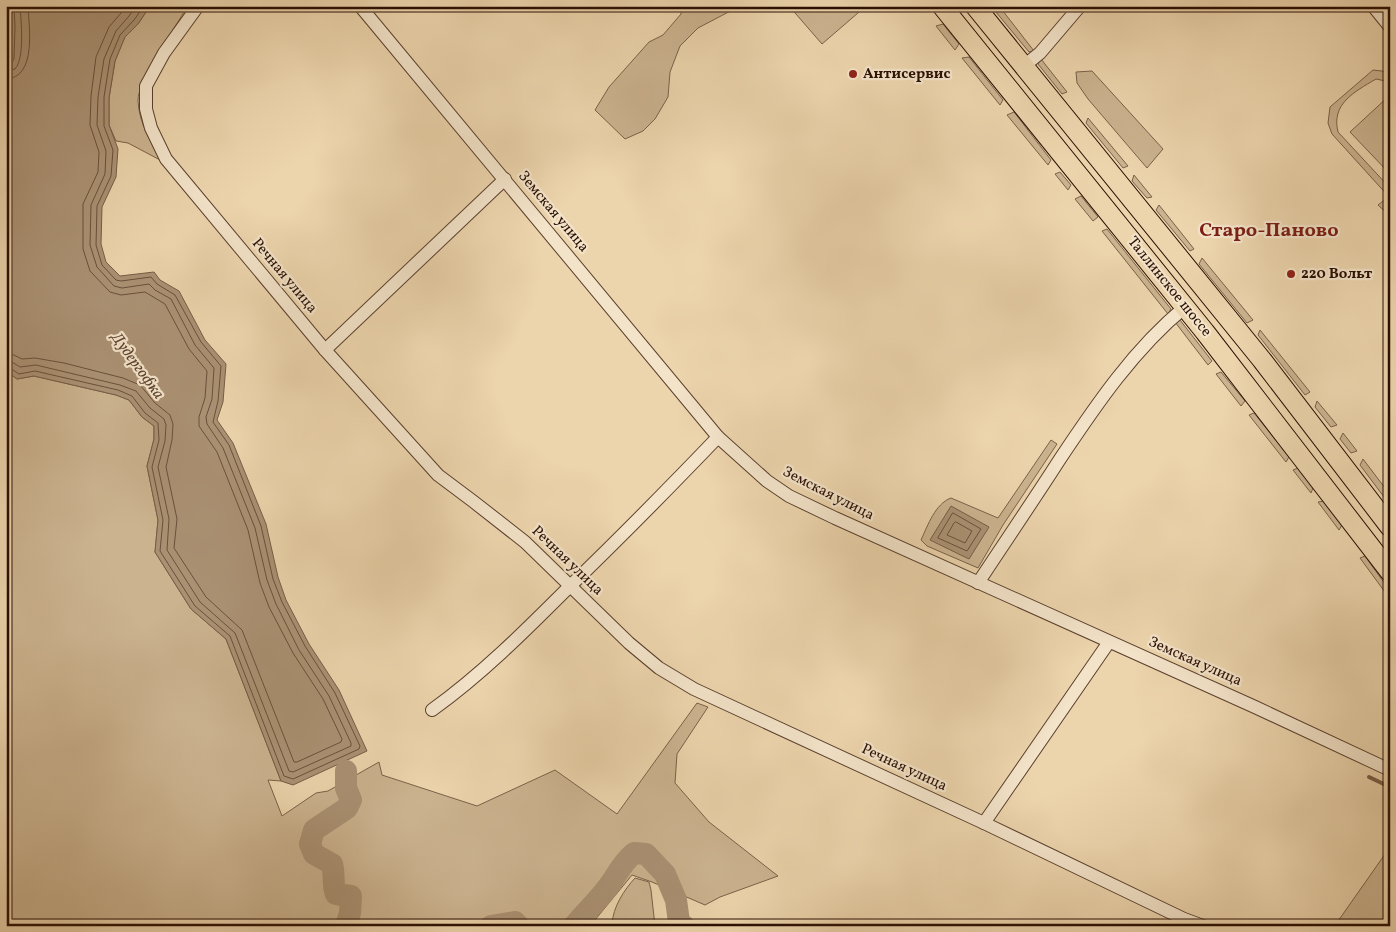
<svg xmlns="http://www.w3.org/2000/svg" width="1396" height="932" font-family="Vollkorn,serif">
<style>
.green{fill:#cbb38f;stroke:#7a6149}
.water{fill:#aa9173;stroke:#775d46}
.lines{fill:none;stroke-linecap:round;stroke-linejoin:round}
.shore{stroke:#6a503b;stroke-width:1}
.stream{stroke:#775d46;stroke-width:4}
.river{stroke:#aa9173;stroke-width:22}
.minor-casing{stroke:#5a402d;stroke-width:14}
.primary-casing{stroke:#2a0f03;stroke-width:21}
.minor{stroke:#f3e3c9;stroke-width:12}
.primary{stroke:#ecd4ac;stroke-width:19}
.poi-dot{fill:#8f2418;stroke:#f3e3c9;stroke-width:2}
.labels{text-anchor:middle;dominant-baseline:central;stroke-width:4.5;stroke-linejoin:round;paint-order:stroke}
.poi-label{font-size:15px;font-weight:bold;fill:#2a0f03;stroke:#f3e3c9;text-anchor:start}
.street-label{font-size:15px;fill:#2a0f03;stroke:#f3e3c9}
.water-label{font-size:16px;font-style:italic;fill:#5d4330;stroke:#f3e3c9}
.district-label{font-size:20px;font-weight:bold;fill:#7a1f14;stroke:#f3e3c9}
</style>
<rect width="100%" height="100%" fill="#ecd4ac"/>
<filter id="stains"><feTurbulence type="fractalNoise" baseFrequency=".004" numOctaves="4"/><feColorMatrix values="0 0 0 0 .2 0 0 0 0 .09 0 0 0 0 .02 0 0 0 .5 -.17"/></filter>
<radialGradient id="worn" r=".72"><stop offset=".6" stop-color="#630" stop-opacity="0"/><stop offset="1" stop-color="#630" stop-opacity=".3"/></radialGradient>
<g class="green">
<path d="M6 6H9L10 26 6 91Z"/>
<path d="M150 6H179L184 12C172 33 138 78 138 101 139 123 151 143 162 161L128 143 116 141 109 125V98L115 61 125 36 138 24Z"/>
<path d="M681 6H740L698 28 680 46 670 72 668 97 655 119 643 131 625 139 595 110 609 87 649 42 663 35 681 14Z"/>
<path d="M789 6H866L822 44Z"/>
<path d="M991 6H999L1034 51 1029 52Z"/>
<path d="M943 24 959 44 955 50 936 26Z"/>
<path d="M969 57 1003 100 1000 105 962 58Z"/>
<path d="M1041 59 1067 92 1062 94 1038 64Z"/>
<path d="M1373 70 1390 72V82L1376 79C1354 92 1331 104 1338 132L1390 188V198L1332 134 1328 123 1330 107Z"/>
<path d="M1092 71 1163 149 1147 168 1088 99 1077 83 1076 72Z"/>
<path d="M1390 95V174L1350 132Z"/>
<path d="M1014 112 1051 160 1048 165 1007 115Z"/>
<path d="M1088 118 1128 166 1123 168 1086 123Z"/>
<path d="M1060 172 1071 185 1068 190 1055 174Z"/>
<path d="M1134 175 1152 197 1147 198 1132 181Z"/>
<path d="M1081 196 1098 217 1093 221 1075 199Z"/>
<path d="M1387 198 1390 200V216L1378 205Z"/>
<path d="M1159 205 1194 249 1190 251 1156 210Z"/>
<path d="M1107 229 1171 309 1168 314 1102 231Z"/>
<path d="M1202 258 1253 320 1247 323 1199 264Z"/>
<path d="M1180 320 1212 361 1208 365 1175 322Z"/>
<path d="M1260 330 1310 392 1305 395 1258 335Z"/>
<path d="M6 371 17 379 34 376 116 395 129 400 142 417 154 426V439L147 466 158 520 155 552 191 609 226 639 281 781 268 780 282 816 316 793 328 791 379 762 382 775 477 806 555 770 617 814 697 703 708 707 677 754 675 783 709 822 778 876 720 897 705 905 652 882 632 875 590 926H6Z"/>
<path d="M1221 372 1245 401 1241 406 1216 374Z"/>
<path d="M1317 401 1337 425 1331 427 1315 407Z"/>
<path d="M1254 413 1289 457 1286 462 1249 415Z"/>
<path d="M1343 433 1357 451 1351 453 1340 439Z"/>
<path d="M1051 440 1057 444 1003 525 978 568 927 546 921 540C928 525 935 504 951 498L998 518Z"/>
<path d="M1363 459 1385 488 1390 505 1360 465Z"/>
<path d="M1298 468 1313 488 1311 493 1293 470Z"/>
<path d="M1324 501 1342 525 1339 530 1318 502Z"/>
<path d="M1365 556 1390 591V599L1360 558Z"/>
<path d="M1390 847V926H1339L1336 924Z"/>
<path d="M635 878 649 882 651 890 655 926 612 924C613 907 624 890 635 878Z"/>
</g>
<g class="water">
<path d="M9 6H150L138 24 125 37 115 61 109 98V125L118 149 116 177 102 207 101 244 106 262 120 276 154 272 160 280 179 291 205 340 226 364 223 402 217 420 233 443 266 524 278 577 286 600 309 644 339 690 367 751 293 785 281 781 226 639 191 609 155 552 158 520 147 466 154 439V426L142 417 129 400 116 395 34 376 17 379 6 371V91L10 26Z"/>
<path d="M951 506 989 527 969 559 930 540Z"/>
</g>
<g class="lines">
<g class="shore">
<path d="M6 65 11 64 14 59 15 26 14 6"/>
<path d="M6 71 15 69C25 58 21 21 20 6"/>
<path d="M6 79C37 78 29 27 28 6"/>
<path d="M6 354 14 355 22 359 35 358 64 363 123 378 140 385 155 403 170 415 173 424 172 440 166 467 177 519 174 548 206 597 242 630 294 762H297L341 742 342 739 323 699 293 653 269 607 260 583 248 530 217 452 199 426V417L205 398 207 371 189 349 165 304 145 292 121 295 110 292 90 271 83 249V204L98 172 99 152 90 125 91 96 96 57 109 27 127 6"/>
<path d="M6 361 12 362 20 367 36 365 120 385 136 391 150 408 164 419 166 425 165 441 158 467 169 519 167 550 200 602 235 633 289 771 293 772 351 746V743L329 696 299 650 276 604 267 580 255 528 223 448 207 424 206 417 212 399 214 368 195 345 171 299 155 290 149 284 122 288 114 286 97 267 90 245 91 205 105 174 106 151 97 125 98 97 104 59 116 31 129 16 136 6"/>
<path d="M6 368H10L19 374 35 371 118 390 132 396 145 413 158 423 159 440 152 467 163 520 160 551 195 606 230 636 284 776 293 779 359 749 360 746 335 693 305 646 282 602 273 579 261 526 229 445 213 422 218 401 221 366 201 342 175 295 157 284 151 277 121 281 116 280 102 265 96 245 97 206 111 176 113 150 104 126V97L110 59 120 35 134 20 144 6"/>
<path d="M953 513 981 529 967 551 938 538Z"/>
<path d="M956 522 972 531 965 543 947 535 954 523Z"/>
</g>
<path class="stream" d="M1369 777 1390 787"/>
<g class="river">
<path d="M346 926 350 913 351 896 336 894C332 884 335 875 332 864L314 854 310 844 314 830 347 808 351 800 346 788V771"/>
<path d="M491 926 515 922 519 926"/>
<path d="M574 926C585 912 598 901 608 887 618 874 620 865 634 853L646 854 665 874 676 900 679 922 684 926"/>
</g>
<g class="minor-casing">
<g id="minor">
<path d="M198 6 164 53 146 86V109L151 128 166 159 325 350 438 475 474 502 525 542 629 643 659 668 694 689 984 823 1184 919 1203 926"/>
<path d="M360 6 718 437 767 481 789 496 835 518 1255 707 1390 770"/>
<path d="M1373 6 1390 27"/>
<path d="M1024 66 1040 53 1080 6"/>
<path d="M325 350 505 179"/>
<path d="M978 583C1005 542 1033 501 1060 459 1096 405 1134 349 1185 307"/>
<path d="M432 710C481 675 525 631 568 588 619 539 669 488 718 437"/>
<path d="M984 823 1109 642"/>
</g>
</g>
<g class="primary-casing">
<g id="primary">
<path d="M942 6 1205 332 1390 572"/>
<path d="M975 6 1262 360 1390 527"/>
</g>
</g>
<use href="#minor" class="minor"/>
<use href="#primary" class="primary"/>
</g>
<g class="poi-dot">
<circle cx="853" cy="74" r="5"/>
<circle cx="1291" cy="274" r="5"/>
</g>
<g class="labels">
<g class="poi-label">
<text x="863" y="74">Антисервис</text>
<text x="1301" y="274">220 Вольт</text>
</g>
<g class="street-label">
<text transform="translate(553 212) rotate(50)">Земская улица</text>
<text transform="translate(284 276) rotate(50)">Речная улица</text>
<text transform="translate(1169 287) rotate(51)">Таллинское шоссе</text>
<text transform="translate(828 494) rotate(27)">Земская улица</text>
<text transform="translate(567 561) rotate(44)">Речная улица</text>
<text transform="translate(1195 662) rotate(24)">Земская улица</text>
<text transform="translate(904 768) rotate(25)">Речная улица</text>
</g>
<g class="water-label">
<text transform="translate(137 366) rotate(54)">Дудергофка</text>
</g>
<g class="district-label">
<text x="1269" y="231">Старо-Паново</text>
</g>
</g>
<rect width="1396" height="932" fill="none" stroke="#ecd4ac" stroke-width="25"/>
<rect x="8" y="8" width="1381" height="917" fill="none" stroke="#2a0f03" stroke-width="2.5"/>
<rect x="12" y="12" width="1371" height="907" fill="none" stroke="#2a0f03"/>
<rect width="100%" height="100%" filter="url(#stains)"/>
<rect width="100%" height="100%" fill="url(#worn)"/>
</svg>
